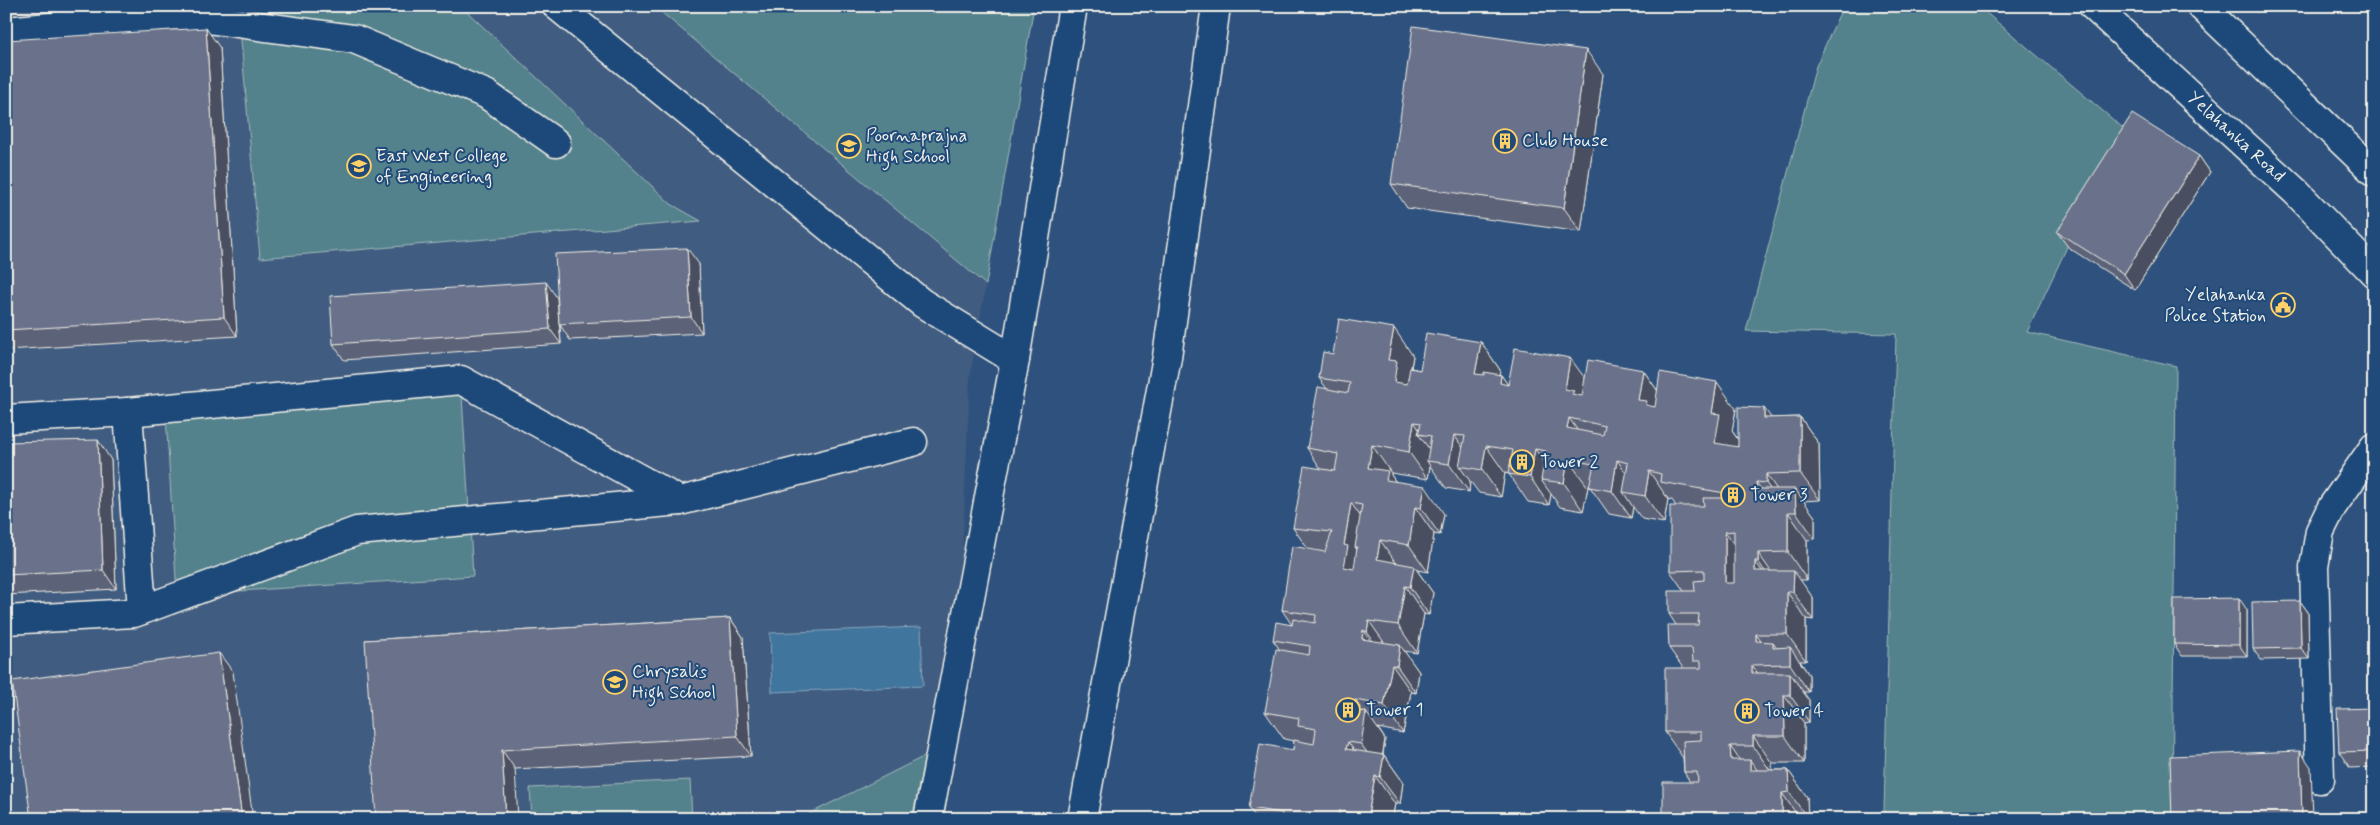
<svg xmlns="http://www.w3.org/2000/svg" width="2380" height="825" font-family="Mynerve,sans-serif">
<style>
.built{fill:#405c81}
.green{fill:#53828c;stroke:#a4baba}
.water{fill:#41749e;stroke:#89a6bc}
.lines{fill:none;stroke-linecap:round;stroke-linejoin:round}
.minor-casing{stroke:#f4f1e8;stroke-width:31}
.major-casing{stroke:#f4f1e8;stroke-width:31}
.minor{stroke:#1f4a7a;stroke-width:28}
.major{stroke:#1f4a7a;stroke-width:28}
.wall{fill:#5b6278;stroke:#f4f1e8}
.shaded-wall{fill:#4a5061;stroke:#f4f1e8}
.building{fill:#6a728b;stroke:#f4f1e8;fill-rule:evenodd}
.labels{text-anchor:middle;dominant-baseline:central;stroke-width:4;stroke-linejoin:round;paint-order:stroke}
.poi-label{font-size:18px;fill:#f4f1e8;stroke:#1f4a7a;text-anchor:start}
.street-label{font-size:18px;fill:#f4f1e8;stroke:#1f4a7a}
</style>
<rect width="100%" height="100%" fill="#2e527d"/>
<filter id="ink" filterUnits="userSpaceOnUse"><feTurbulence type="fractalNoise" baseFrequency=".02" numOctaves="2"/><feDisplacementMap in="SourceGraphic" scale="10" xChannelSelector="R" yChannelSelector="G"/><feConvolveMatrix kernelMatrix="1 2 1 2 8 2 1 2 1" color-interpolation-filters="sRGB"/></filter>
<g filter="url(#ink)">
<path class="built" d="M6 6H1034L970 377 961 583 925 756 799 819H6Z"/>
<g class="green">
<path d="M238 6H461L671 204 701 221 260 258Z"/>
<path d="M654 6H1034L986 285Z"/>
<path d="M1843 6H1978L2123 128 2027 332 2176 366 2172 819H1888L1884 811 1896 334 1746 331 1816 66Z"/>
<path d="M461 380 473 576 177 595 165 399Z"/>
<path d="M925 756 912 819H799Z"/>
<path d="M690 780 692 819H532L530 788Z"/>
</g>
<path class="water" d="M921 627 923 686 772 692 770 633Z"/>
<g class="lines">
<g class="minor-casing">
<g id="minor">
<path d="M557 6 922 303 1015 360"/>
<path d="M6 31 178 15 354 39 486 94 556 143"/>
<path d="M128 412 461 380 680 501"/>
<path d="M6 419 128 412 142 610"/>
<path d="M6 620 134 613 357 531 680 501 913 442"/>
<path d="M2320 779 2314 567 2320 531 2332 507 2374 447"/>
<path d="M928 819 1015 360 1073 6"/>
<path d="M1082 819 1167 357 1216 6"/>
</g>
</g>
<g class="major-casing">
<g id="major">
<path id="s1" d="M2093 6 2296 192 2374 273"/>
<path d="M2201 6 2374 172"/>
</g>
</g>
<use href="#minor" class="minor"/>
<use href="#major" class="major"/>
</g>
<g class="wall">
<path d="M6 40 220 48 237 336 6 350Z"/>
<path d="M1603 74 1581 232 1407 208 1391 184Z"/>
<path d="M2199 156 2210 172 2135 290 2069 248 2057 232Z"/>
<path d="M699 264 702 333 570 340 560 325 561 344 344 360 333 344 558 303Z"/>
<path d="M1481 342 1500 370 1499 374 1501 375 1508 385 1585 378 1643 370 1657 390 1736 409 1732 431 1738 439 1772 418 1800 417 1819 444 1820 500 1803 501 1815 517V539L1807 540V580H1800L1813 598V620L1806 619V661H1800L1809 675V692H1803L1809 700V722L1804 723V763H1772V770H1788L1807 797 1808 819H1663L1690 782 1684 772 1683 758 1665 732 1683 668 1669 648 1676 625 1669 614 1684 591 1670 571 1676 506 1672 500 1668 499 1664 523 1642 519 1633 507 1631 518 1609 514 1590 487H1588L1583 511 1560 507 1551 494 1549 505 1528 502 1509 474 1505 473 1501 497 1479 493 1470 481 1469 492 1446 488 1430 466 1428 479 1391 473V475L1395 481 1444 514 1440 535 1434 534 1428 572 1417 570 1433 593 1429 615 1424 614 1417 653 1404 651 1419 672 1416 693 1411 692 1403 733 1378 728 1385 739 1383 755H1384L1403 782 1400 804H1395L1392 819H1257L1249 808 1293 750 1294 741 1284 739 1265 712 1280 650 1273 640 1292 625 1282 610 1308 549 1293 528 1321 469 1307 448 1327 389 1319 378 1333 354 1413 356 1411 368 1420 370Z"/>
<path d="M6 442 111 460 116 589 6 595Z"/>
<path d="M2300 601 2308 612 2309 659 2261 660 2253 649Z"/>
<path d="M2247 610V656H2182L2174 644Z"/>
<path d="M730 618 743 637 751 756 515 769 365 640Z"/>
<path d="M2374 708V767L2350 768 2339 752Z"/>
</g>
<g class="shaded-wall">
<path d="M206 28 220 48 237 336 224 317Z"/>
<path d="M1586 50 1603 74 1581 232 1564 208Z"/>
<path d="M2199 156 2210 172 2135 290 2124 274Z"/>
<path d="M687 248 699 264 702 333 691 317Z"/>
<path d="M546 282 557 298 561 344 550 329Z"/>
<path d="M1394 328 1413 356 1409 378 1416 388 1394 382 1388 360Z"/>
<path d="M1481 342 1500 370 1494 402 1475 374Z"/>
<path d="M1570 358 1590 385 1585 412 1565 389Z"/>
<path d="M1643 370 1662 397 1659 418 1638 400Z"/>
<path d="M1501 375 1520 402 1500 383Z"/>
<path d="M1717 382 1736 409 1732 431 1739 441 1734 470 1715 443 1712 413Z"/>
<path d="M1764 408 1784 435 1764 418Z"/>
<path d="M1800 417 1819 444 1820 500 1800 473Z"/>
<path d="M1569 418 1588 446 1567 428Z"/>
<path d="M1414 422 1423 435 1418 434 1433 454 1427 461 1430 466 1428 479 1409 452Z"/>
<path d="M1454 435 1473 462 1459 466 1470 481 1469 492 1449 464Z"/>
<path d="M98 440 111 460 116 589 103 570Z"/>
<path d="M1372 445 1391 473V475L1407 498 1368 468Z"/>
<path d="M1486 446 1505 473 1501 497 1482 470Z"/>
<path d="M1535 449 1554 476 1541 480 1551 494 1549 505 1530 477Z"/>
<path d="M1568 460 1588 487 1583 511 1564 483Z"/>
<path d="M1617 460 1636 488 1623 492 1633 507 1631 518 1612 491Z"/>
<path d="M1649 471 1668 499 1664 523 1645 496Z"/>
<path d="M1766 474 1785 501V510L1766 483Z"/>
<path d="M1756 482 1776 510 1757 489Z"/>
<path d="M1425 486 1444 514 1440 535 1421 508Z"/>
<path d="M1795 489 1815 517V539L1796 512Z"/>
<path d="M1351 503 1370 530 1357 547H1355L1365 561 1367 573 1344 567V545Z"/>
<path d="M1415 507 1434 534 1428 572 1409 545Z"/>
<path d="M1788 512 1807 540V580L1788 552Z"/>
<path d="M1725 532 1744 559V611L1725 583Z"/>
<path d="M1380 540 1399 567 1377 559Z"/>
<path d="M1758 553 1777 580V589L1758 561Z"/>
<path d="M1755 561 1775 589 1755 571Z"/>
<path d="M1414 566 1433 593 1429 615 1410 587Z"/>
<path d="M1794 571 1813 598V620L1793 592Z"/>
<path d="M1405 586 1424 614 1417 653 1398 625Z"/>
<path d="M1787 592 1806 619V661L1787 634Z"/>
<path d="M2239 598 2247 610V656L2239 645Z"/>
<path d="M2300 601 2308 612 2309 659 2301 648Z"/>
<path d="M730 618 743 637 751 756 737 736Z"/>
<path d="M1369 621 1388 648 1386 659 1367 632Z"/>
<path d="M1363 630 1383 658 1362 639Z"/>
<path d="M1756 634 1775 662 1756 641Z"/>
<path d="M1773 642 1789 664 1773 648Z"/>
<path d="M1400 645 1419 672 1416 693 1397 666Z"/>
<path d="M1790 647 1809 675V692L1790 664Z"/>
<path d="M219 653 233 672 253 819H242Z"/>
<path d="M1392 665 1411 692 1403 733 1384 705Z"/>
<path d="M1752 665 1771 692 1752 673Z"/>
<path d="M1790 673 1809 700V722L1790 695Z"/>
<path d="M1784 695 1804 723V763L1785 736Z"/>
<path d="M1355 700 1366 716V712L1385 739 1380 771 1361 744 1353 710Z"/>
<path d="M1753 736 1772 763V773L1753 746Z"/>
<path d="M1348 742 1367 769 1346 749Z"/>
<path d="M1730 746 1749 774 1731 760Z"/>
<path d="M502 750 515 769 518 819H506Z"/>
<path d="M2300 751 2311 767 2313 819H2302Z"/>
<path d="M1384 755 1403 782 1400 804 1380 777Z"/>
<path d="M1750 760 1769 787 1750 770Z"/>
<path d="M1788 770 1807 797 1808 819 1789 792Z"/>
<path d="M1375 776 1395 804 1392 819H1370L1368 815Z"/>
<path d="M1782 793 1800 819H1782Z"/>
<path d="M1339 811 1344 819H1337Z"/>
</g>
<g class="building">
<path d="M1413 26 1586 50 1564 208 1391 184Z"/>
<path d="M206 28 224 317 6 330V40Z"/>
<path d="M2132 114 2199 156 2124 274 2057 232Z"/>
<path d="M687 248 691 317 559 324 555 254Z"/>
<path d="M546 282 550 329 333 344 330 296Z"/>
<path d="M1339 319 1394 328 1388 360 1397 361 1394 382 1407 384 1410 368 1420 370 1426 333 1481 342 1475 374 1484 375V372L1501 375 1500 383 1508 385 1515 348 1570 358 1565 389 1574 391 1572 394 1582 396 1588 360 1643 370 1638 400 1647 401 1646 405 1655 407 1660 372 1717 382 1712 413 1720 414 1715 443 1738 447V407L1764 408V418L1800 417V473L1766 474V483L1756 482 1757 489H1795L1796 512H1788V552L1758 553V561H1755V571H1794L1793 592H1787V634H1756V641L1773 642V648L1790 647V664L1752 665V673H1790V695H1784L1785 736H1753V746H1730L1731 760H1750V770H1788L1789 792 1782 793V819H1663V782H1698L1697 772H1684L1683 741 1701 740V732H1665V668H1701V661H1693L1692 648H1669L1668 625H1698L1699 614H1669V591H1695L1694 581 1704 580V570L1670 571V506H1704L1703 498H1725V493L1660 482 1661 474 1649 471 1645 496 1623 492 1628 463 1617 460 1612 491 1589 487 1594 464 1568 460 1564 483 1541 480 1546 451 1535 449 1530 477 1508 474 1513 450 1486 446 1482 470 1459 466 1465 436 1454 435 1449 464 1427 461 1431 436 1418 434 1421 423 1414 422 1409 452 1372 445 1368 468 1388 471 1386 480 1425 486 1421 508 1415 507 1409 545 1380 540 1377 559 1414 566 1410 587 1405 586 1398 625 1369 621 1367 632 1363 630 1362 639 1400 645 1397 666 1392 665 1384 705 1355 700 1353 710 1366 712 1361 744 1348 742 1346 749 1384 755 1380 777 1375 776 1368 815 1339 811 1337 819H1281L1282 813 1249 808 1260 744 1293 750 1294 740 1314 744 1316 729 1298 726 1299 718 1265 712 1276 649 1309 655 1310 646 1273 640 1276 622 1292 625 1293 619 1315 623 1316 615 1282 610 1292 546 1325 552 1332 532 1293 528 1304 466 1335 471 1338 454 1307 448 1318 387 1348 393 1350 383 1319 378 1323 352 1333 354ZM1569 418 1605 426 1603 435 1567 428ZM1351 503 1362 505 1355 547H1357L1354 569 1344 567 1348 546 1344 545ZM1734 531V583H1725V532Z"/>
<path d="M98 440 103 570 6 575V442Z"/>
<path d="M2239 598V645L2174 644V599Z"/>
<path d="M2300 601 2301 648 2253 649 2252 602Z"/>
<path d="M730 618 737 736 502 750 506 819H376L365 640Z"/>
<path d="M219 653 242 819H31L12 681Z"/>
<path d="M2374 708V751L2339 752 2337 709Z"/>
<path d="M2300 751 2302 819H2172L2170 756Z"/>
</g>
</g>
<defs>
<g id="building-ring" transform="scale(1.25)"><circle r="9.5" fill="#1f4a7a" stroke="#ffd166" stroke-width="1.5"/><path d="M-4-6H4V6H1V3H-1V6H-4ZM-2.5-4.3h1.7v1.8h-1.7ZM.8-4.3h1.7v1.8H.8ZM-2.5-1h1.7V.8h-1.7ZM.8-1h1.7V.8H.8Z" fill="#ffd166"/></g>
<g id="school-ring" transform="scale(1.25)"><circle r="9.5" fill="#1f4a7a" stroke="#ffd166" stroke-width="1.5"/><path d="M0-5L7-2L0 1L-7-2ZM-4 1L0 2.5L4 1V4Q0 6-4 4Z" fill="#ffd166"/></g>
<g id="university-ring" transform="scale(1.25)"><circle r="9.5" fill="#1f4a7a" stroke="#ffd166" stroke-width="1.5"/><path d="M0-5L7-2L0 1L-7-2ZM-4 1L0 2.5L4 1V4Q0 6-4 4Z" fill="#ffd166"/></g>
<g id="civic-ring" transform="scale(1.25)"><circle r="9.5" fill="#1f4a7a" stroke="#ffd166" stroke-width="1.5"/><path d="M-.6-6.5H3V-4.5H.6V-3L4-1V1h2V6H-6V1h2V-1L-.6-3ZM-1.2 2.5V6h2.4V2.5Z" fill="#ffd166"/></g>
</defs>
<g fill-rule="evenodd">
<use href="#building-ring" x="1505" y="141"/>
<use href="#school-ring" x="849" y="146"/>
<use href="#university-ring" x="359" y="166"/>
<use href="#civic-ring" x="2283" y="305"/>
<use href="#building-ring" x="1522" y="462"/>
<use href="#building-ring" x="1733" y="495"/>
<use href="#school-ring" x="615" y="682"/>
<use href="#building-ring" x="1348" y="710"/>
<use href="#building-ring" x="1747" y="711"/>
</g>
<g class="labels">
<g class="poi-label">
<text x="866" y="136">Poornaprajna<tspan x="866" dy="21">High School</tspan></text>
<text x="1522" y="141">Club House</text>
<text x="376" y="156">East West College<tspan x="376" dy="21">of Engineering</tspan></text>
<text x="2266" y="295" text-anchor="end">Yelahanka<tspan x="2266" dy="21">Police Station</tspan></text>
<text x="1540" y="462">Tower 2</text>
<text x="1750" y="495">Tower 3</text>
<text x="632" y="672">Chrysalis<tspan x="632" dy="21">High School</tspan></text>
<text x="1366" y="710">Tower 1</text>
<text x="1764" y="711">Tower 4</text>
</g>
<g class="street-label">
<text stroke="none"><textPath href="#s1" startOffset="194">Yelahanka Road</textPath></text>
</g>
</g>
<rect width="2380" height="825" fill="none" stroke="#1f4a7a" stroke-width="25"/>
<rect x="12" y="12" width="2355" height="800" fill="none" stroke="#f4f1e8" stroke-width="2" filter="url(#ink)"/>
</svg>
